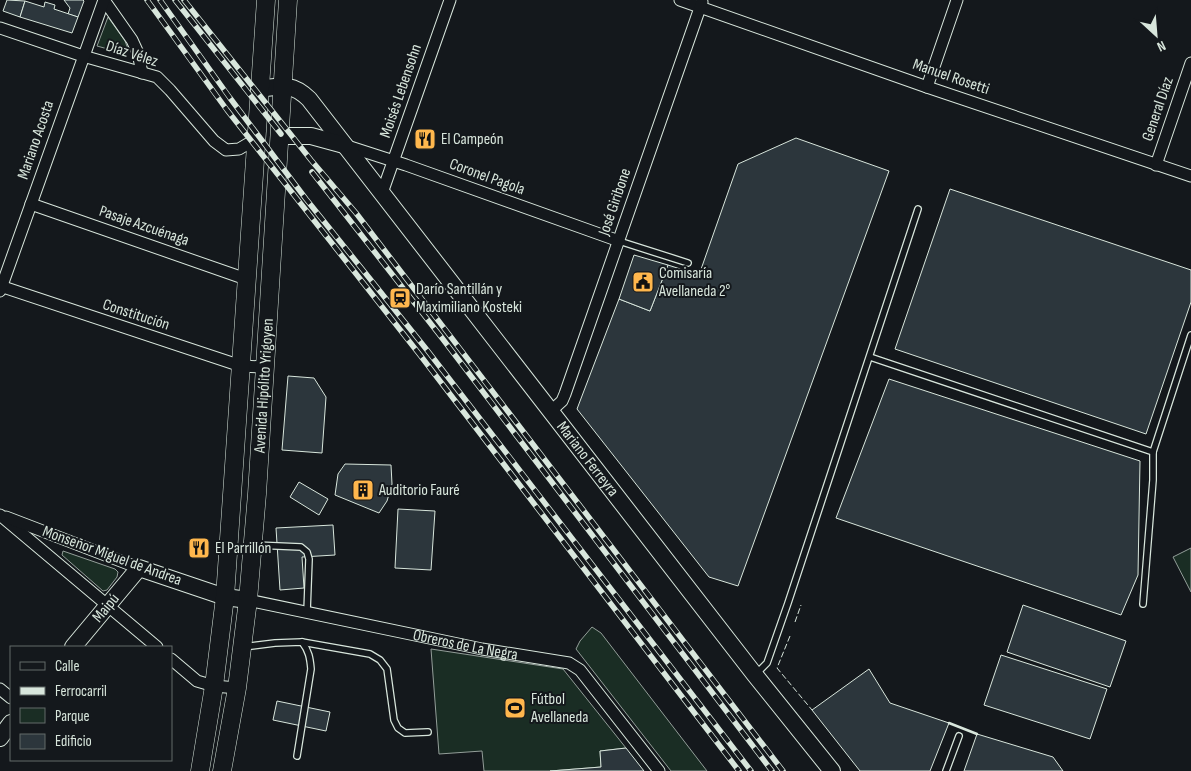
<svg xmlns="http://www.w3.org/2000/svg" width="1191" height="771" font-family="'Sofia Sans Condensed',sans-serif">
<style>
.green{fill:#1a2d24;stroke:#939e99}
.building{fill:#2c363c;stroke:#d8e6dc}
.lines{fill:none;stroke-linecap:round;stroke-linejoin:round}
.lane-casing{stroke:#d8e6dc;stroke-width:8}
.street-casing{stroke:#d8e6dc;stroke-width:13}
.secondary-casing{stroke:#d8e6dc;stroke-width:18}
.primary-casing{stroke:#d8e6dc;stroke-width:19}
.lane{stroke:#14181c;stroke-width:5.5}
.street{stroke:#14181c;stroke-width:11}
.secondary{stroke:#14181c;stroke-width:16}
.primary{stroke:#14181c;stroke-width:18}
.rail-casing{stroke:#d8e6dc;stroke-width:5.5}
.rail{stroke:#14181c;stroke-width:4;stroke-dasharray:11;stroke-linecap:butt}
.fence{stroke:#d8e6dc;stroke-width:1;stroke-dasharray:6 2.5;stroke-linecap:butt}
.wall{stroke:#d8e6dc;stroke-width:2.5}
.labels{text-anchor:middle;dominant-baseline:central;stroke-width:4;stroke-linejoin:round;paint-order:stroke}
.street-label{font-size:16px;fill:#d8e6dc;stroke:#14181c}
.poi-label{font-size:16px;fill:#d8e6dc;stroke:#14181c;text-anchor:start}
</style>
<rect width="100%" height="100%" fill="#14181c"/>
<g class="green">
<path d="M108 17 125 41 128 49 125 52 122 53 97 46Z"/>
<path d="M1191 548V592L1173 557Z"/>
<path d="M63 551 115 569 118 572 117 577 107 590 103 591 62 555Z"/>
<path d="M592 627 601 633 707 771H671L576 649 580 641Z"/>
<path d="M431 649 563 669 626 748 600 751 601 767 550 771H484L482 751 439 754Z"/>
</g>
<g class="building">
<path d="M7 0 25 1 20 17 3 11Z"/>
<path d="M64 0H83L84 1 78 17 68 14 70 8Z"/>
<path d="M25 1 44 7 45 2 55 5 54 9 78 17 72 33 20 17Z"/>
<path d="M796 138 889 171 738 586 709 577 577 409 619 299 650 311 668 265 699 275 738 164Z"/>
<path d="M950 189 1191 270V302L1146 434 895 349Z"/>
<path d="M634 255 668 265 650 311 619 299Z"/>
<path d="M288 376 314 378 326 397 322 453 282 450Z"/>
<path d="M889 379 1140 461 1138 575 1121 615 836 518Z"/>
<path d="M345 464 391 465 392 484 387 501 379 513 335 495 338 474Z"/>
<path d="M299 482 328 499 319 515 290 497Z"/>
<path d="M398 509 435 511 431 570 395 568Z"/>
<path d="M333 525 335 555 302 557 304 588 280 590 276 528Z"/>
<path d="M1023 605 1126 641 1110 687 1007 652Z"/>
<path d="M1001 655 1107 689 1090 739 984 705Z"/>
<path d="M869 669 890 703 949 723 930 771H860L812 710Z"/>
<path d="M277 701 330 712 326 731 273 720Z"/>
<path d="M977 734 1053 757 1063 771H964Z"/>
<path d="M626 748 644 771H550L601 767 600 751Z"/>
</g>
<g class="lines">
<g class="lane-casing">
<g id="lane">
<path d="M619 241 688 263"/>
<path d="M870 357 1153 452 1191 335"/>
<path d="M255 545 301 547 307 552 309 559 307 612"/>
<path d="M1143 604 1153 480V452"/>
<path d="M243 647 275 643 302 642 370 654 380 660 387 669 394 720 398 728 405 733 428 732"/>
<path d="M757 673 767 663 788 603 918 209"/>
<path d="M297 756 311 669C310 658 309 651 302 642"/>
<path d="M946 771 959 736"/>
</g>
</g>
<g class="street-casing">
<g id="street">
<path d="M104 0 132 40 138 53 142 73"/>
<path d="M680 0 927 87 1191 176"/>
<path d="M0 28 83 56 157 77 170 90 214 141 226 150 239 149 256 139"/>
<path d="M927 87 957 0"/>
<path d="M344 145 406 165 619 241"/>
<path d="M1156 165 1191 63"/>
<path d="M382 193 450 0"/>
<path d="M31 204 246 279"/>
<path d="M0 286 241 366 264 367"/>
<path d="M0 291 104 0"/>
<path d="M551 411 562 401 565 394 702 2"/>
<path d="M0 515 157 647"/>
<path d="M6 517 139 568"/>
<path id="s1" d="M248 600 482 649 569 663 580 670 659 771"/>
<path d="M171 659 197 681 214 686 237 688"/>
<path d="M0 689 11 698"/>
</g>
</g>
<g class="secondary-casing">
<g id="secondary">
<path id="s2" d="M259 89C280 86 292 82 309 99L755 675 832 771"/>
<path d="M280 136H311L344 145"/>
<path id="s3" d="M73 647 139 568 225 597 248 600"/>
<path d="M0 738 11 723"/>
</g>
</g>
<g class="primary-casing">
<g id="primary">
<path d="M200 771 214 686 225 597 266 0"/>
<path id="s4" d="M222 771 237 688 248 600 257 494 288 0"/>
</g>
</g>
<use href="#lane" class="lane"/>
<use href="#street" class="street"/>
<use href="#secondary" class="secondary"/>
<use href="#primary" class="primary"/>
<g class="rail-casing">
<g id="rail">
<path d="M147 0 227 110 420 355 739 771"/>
<path d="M160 0 230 98 306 199 427 350 751 771"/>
<path d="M175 0 281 134"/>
<path d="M184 0 311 160 356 213 783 771"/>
<path d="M312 172 442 338 772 771"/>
</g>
</g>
<use href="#rail" class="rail"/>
<g class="fence">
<path d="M795 622 801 605"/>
<path d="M790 636 777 668 812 710"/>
</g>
<path class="wall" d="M949 723 977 734"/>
</g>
<defs>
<g id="restaurant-square" transform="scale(1.125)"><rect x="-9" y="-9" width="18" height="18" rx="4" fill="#ffb74d" stroke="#14181c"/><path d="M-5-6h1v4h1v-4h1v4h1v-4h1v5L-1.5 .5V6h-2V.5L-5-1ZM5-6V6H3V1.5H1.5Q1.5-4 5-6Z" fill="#111"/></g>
<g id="civic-square" transform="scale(1.125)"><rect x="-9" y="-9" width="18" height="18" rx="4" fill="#ffb74d" stroke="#14181c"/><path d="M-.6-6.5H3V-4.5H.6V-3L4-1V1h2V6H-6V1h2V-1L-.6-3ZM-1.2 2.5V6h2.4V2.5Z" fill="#111"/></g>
<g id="station-square" transform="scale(1.125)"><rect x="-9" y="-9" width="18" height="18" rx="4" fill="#ffb74d" stroke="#14181c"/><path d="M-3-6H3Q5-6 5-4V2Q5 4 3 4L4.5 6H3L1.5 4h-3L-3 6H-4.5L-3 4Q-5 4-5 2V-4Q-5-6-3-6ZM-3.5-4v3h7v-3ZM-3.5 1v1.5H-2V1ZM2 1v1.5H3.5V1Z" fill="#111"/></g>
<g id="building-square" transform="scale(1.125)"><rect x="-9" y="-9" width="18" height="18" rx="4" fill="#ffb74d" stroke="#14181c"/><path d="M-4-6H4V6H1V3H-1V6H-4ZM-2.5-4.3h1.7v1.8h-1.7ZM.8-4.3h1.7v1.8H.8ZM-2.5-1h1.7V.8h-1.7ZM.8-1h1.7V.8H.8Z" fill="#111"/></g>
<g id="stadium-square" transform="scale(1.125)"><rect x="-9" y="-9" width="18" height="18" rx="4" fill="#ffb74d" stroke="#14181c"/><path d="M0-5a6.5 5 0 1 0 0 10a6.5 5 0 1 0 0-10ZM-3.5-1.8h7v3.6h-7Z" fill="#111"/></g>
</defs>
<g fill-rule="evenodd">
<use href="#restaurant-square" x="425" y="139"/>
<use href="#civic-square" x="643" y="282"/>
<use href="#station-square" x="400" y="298"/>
<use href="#building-square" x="363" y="490"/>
<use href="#restaurant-square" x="199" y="548"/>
<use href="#stadium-square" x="515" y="708"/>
</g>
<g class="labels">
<g class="street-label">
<text transform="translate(132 54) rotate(18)">Díaz Vélez</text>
<text transform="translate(951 77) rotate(19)">Manuel Rosetti</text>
<text transform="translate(401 91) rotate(-71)">Moisés Lebensohn</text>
<text transform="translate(1158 109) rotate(-71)">General Díaz</text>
<text transform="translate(36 140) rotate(-71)">Mariano Acosta</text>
<text transform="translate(487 177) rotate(20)">Coronel Pagola</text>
<text transform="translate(615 202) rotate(-71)">José Giribone</text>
<text transform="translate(144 226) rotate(19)">Pasaje Azcuénaga</text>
<text transform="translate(136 315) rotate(18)">Constitución</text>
<text stroke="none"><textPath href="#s4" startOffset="388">Avenida Hipólito Yrigoyen</textPath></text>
<text stroke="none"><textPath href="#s2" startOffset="509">Mariano Ferreyra</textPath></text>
<text transform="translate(112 556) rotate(20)">Monseñor Miguel de Andrea</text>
<text stroke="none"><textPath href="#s3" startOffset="51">Maipú</textPath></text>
<text stroke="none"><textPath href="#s1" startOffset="222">Obreros de La Negra</textPath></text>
</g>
<g class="poi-label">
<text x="441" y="139">El Campeón</text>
<text x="659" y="273">Comisaría<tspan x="659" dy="18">Avellaneda 2°</tspan></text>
<text x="416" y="289">Darío Santillán y<tspan x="416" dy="18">Maximiliano Kosteki</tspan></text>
<text x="379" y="490">Auditorio Fauré</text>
<text x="215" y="548">El Parrillón</text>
<text x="531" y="699">Fútbol<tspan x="531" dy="18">Avellaneda</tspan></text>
</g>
</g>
<rect x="10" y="646" width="162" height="115" fill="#14181c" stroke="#626a69"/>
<rect x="20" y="662" width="25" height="8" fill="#14181c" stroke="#626a69"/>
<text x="55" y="671" font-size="15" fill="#d8e6dc">Calle</text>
<rect x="20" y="687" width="25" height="8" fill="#d8e6dc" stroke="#626a69"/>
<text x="55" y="696" font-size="15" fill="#d8e6dc">Ferrocarril</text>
<rect x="20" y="708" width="25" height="15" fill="#1a2d24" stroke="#626a69"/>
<text x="55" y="721" font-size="15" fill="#d8e6dc">Parque</text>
<rect x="20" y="734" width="25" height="15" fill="#2c363c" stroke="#626a69"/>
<text x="55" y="746" font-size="15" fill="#d8e6dc">Edificio</text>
<g transform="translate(1156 35) rotate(154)" stroke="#14181c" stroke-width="4" paint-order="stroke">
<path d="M0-4L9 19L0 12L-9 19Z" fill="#d8e6dc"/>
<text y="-8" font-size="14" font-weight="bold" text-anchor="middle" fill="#d8e6dc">N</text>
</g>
</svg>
